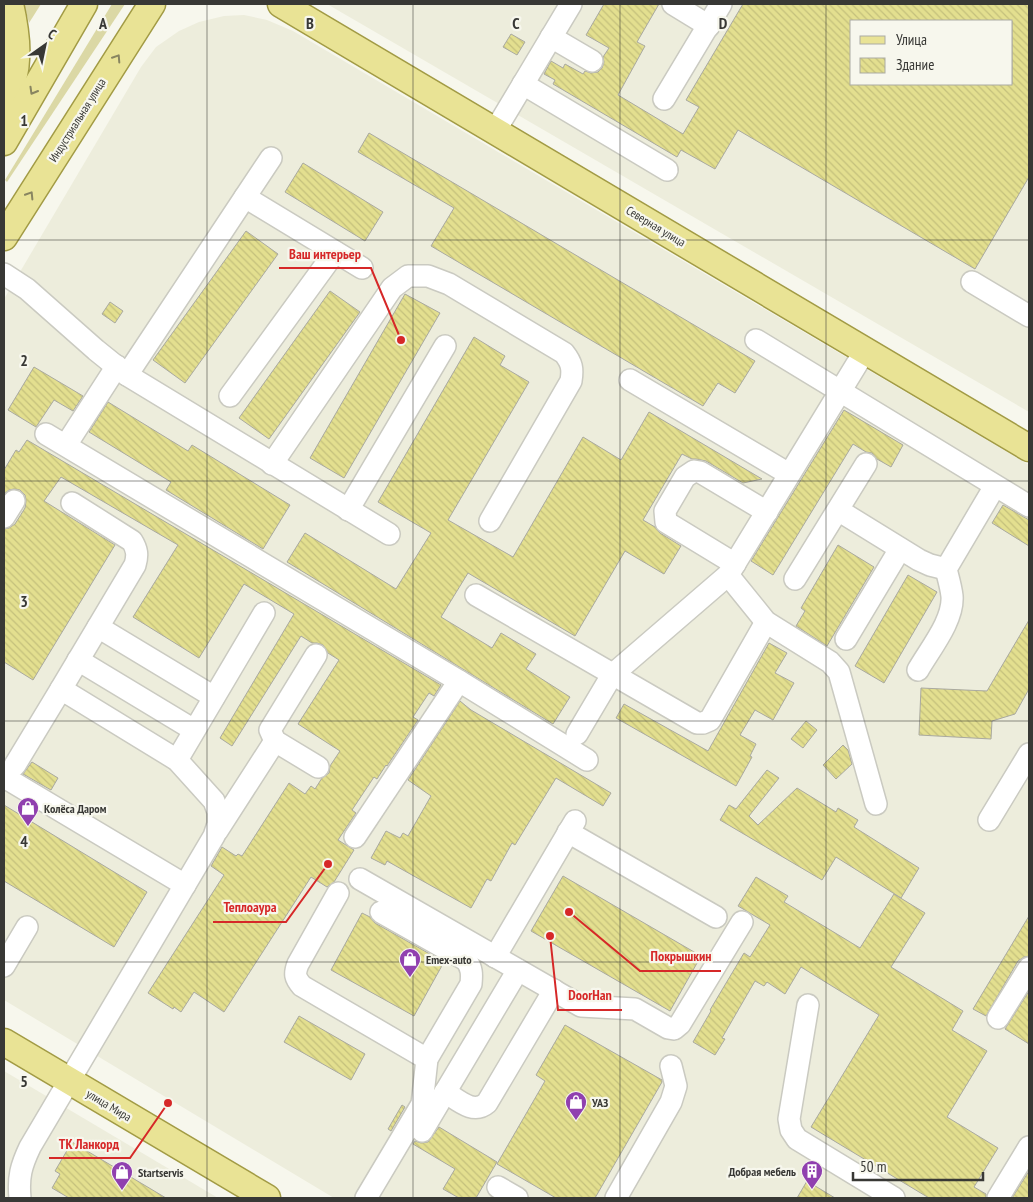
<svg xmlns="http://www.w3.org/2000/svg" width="1033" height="1202" font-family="'PT Sans Narrow',sans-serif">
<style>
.built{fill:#ededdc;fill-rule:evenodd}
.grass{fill:#dbd8a5}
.building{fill:url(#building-back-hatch);stroke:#a9a9a0;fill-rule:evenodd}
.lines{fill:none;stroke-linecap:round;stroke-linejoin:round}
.minor-casing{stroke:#cacac1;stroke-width:24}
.major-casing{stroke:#a29b45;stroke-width:29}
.minor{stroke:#fff;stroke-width:21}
.major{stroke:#e9e395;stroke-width:26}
.oneway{stroke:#888560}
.grid{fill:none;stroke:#383835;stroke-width:1;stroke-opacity:0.55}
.labels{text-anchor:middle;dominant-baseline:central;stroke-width:4.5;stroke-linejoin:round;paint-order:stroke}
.street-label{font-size:12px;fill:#383835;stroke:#f7f7ed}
.poi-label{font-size:12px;font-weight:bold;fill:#383835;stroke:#f7f7ed;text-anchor:start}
.grid-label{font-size:16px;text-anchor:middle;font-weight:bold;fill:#383835;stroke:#f7f7ed;stroke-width:4.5;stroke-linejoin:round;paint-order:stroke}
.leader{fill:none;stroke:#d62828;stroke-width:2}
.callout-dot{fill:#d62828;stroke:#f7f7ed;stroke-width:2}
.callout-label{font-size:14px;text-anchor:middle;font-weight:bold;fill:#d62828;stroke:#f7f7ed;stroke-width:4.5;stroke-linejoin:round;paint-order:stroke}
</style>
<defs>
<pattern id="building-back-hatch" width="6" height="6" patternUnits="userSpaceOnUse" patternTransform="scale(1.25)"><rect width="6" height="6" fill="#e3df8f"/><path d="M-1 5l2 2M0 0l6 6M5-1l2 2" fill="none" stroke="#c4c07c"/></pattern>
</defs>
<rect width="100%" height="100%" fill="#f7f7ed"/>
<g class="built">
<path d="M327 4H1029V412ZM852 21H1012V84H852Z"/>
<path d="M244 15 267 20 293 31 1029 465V1198H334L4 1000V299L141 67 156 47 179 31 199 22 224 16Z"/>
<path d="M4 1071 218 1198H4Z"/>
</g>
<g class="grass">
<path d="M24 4H41L29 23Z"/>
<path d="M112 4H125L7 182 5 180Z"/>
</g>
<g class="building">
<path d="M604 4H659L637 42 645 46 618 95 683 134 699 107 686 100 743 4H1029V177L975 269 738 130 715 169 681 150 677 157 553 84 555 80 544 74 551 61 563 68 565 64 583 74 585 71 591 73 598 72 602 68 604 62 603 57 609 48 586 35ZM852 21H1012V84H852Z"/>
<path d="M511 34 525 42 517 55 503 47Z"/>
<path d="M369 133 755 361 735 393 718 383 703 406 431 246 454 208 358 152Z"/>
<path d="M303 163 383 212 365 241 285 192Z"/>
<path d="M246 231 278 254 185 383 153 360Z"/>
<path d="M330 291 360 312 269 439 239 418Z"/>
<path d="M405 294 440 313 344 478 310 458Z"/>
<path d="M110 302 123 311 115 323 102 314Z"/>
<path d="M474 337 505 356 500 365 529 382 448 520 513 557 583 437 621 460 649 412 762 479 743 483 706 461 696 459H692L682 454 643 520 655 527 660 533 681 546 664 574 625 551 575 636 468 573 441 617 492 648 501 633 536 654 526 669 570 697 553 724 287 562 305 533 396 589 431 533 378 502Z"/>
<path d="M34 367 83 396 73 411 54 400 36 427 8 410Z"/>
<path d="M108 402 188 451 192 445 290 505 263 549 166 490 171 482 89 432Z"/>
<path d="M844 410 903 445 891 467 877 459 872 453 866 452 853 444 773 575 751 561Z"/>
<path d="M27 440 441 685 434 696 429 693 413 717 418 720 387 766 386 765 377 779 374 777 352 810 356 813 338 840 354 850 334 882 327 887 311 877 224 1012 194 992 181 1012 174 1007 173 1009 148 993 224 875 211 866 222 847 236 856 238 854 242 856 289 783 305 794 311 786 315 789 322 778 329 773 330 766 340 751 298 724 339 660 328 653 323 645 317 643H312L301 636 232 746 220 738 294 614 244 584 199 658 133 617 178 545 61 477 44 501 115 545 33 680 4 662V529L9 528 15 524 25 508 26 501 25 495 20 490 14 489 9 490 4 494V470L16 450 19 452Z"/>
<path d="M1003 505 1029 520V546L992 523Z"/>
<path d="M838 545 874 567 827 646 796 626 805 611 801 608Z"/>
<path d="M908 575 937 592 884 683 855 666Z"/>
<path d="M1029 620V689L1015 714 992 721 991 739 919 735 921 688 987 691Z"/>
<path d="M769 643 787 653 775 673 794 683 773 720 755 710 740 735 756 744 750 756 752 757 736 786 616 718 624 704 708 751Z"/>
<path d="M460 701 471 710 611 793 603 806 556 778 515 845 512 843 491 881 487 879 471 908 387 861 385 865 371 858 386 831 400 838 403 833 408 836 431 796 408 780Z"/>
<path d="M806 721 817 730 803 748 791 739Z"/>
<path d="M843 745 848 750 852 764 836 779 823 765Z"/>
<path d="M32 762 58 778 51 790 23 774Z"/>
<path d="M767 770 779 778 749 816 758 825 797 788 836 812 838 808 858 820 854 827 919 868 901 898 836 857 822 880 720 820 729 805 736 809Z"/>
<path d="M4 805 147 892 114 947 4 881Z"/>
<path d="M563 876 701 956 670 1011 531 931Z"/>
<path d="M756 877 788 896 784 902 860 948 894 894 925 913 891 967 963 1011 952 1030 987 1051 947 1117 998 1148 974 1187 986 1194V1198H929L811 1127 879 1015 801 967 785 994 767 982 764 986 755 981 722 1038 725 1039 715 1055 693 1042 711 1011 710 1010 744 953 750 957 770 925 738 906Z"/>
<path d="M362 913 370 917 375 923 444 962 414 1016 331 970Z"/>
<path d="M1029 916V956L1024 957 1018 961 986 1016 973 1009Z"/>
<path d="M1029 991V1044L1005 1029Z"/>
<path d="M299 1016 365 1054 351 1080 284 1042Z"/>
<path d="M565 1025 662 1080V1082L595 1198H556L497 1164 545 1081 536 1075Z"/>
<path d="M402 1105 405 1107 391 1131 388 1129Z"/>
<path d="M439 1127 497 1162 476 1198H459L443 1189 455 1169 413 1144 415 1141 421 1143 428 1142Z"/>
<path d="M72 1142 166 1198H69L52 1188 60 1174 55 1171Z"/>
<path d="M1029 1171V1198H1012Z"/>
<path d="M807 1181 835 1198H797Z"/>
</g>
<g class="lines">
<g class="minor-casing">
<g id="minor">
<path d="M673 4 709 26"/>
<path d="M551 37 592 61"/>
<path d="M523 84 667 170"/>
<path d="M664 99 721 4"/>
<path d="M495 131 571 4"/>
<path d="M245 197 271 158"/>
<path d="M4 274 27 289 96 350 127 375 389 534"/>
<path d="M972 282 1029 316"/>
<path d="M756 340 1029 506"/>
<path d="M127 375 245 197 362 268"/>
<path d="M630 380 789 474"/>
<path d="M230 396 335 252"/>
<path d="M46 434 459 681 587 760"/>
<path d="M66 445 117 366"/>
<path d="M272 464 392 288 408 276H428L449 284 564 353C572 363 573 369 571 381L490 521"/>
<path d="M348 510 445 346"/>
<path d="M838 510 919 560 930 565 946 569"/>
<path d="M4 517 14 501"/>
<path d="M735 564 666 522 665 511 685 477 694 471 700 472 767 512"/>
<path d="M728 575 766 622 830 662 839 672 876 804"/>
<path d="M795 579 866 464"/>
<path d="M476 595 697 723H703L710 720 766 622"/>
<path d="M98 627 214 697"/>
<path d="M846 639 900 549"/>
<path d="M316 655 270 730 275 741 318 767"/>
<path d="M78 660 194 730"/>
<path d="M918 670C930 649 954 620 952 596 951 587 948 577 946 569L995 486"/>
<path d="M61 689 135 565C138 555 137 549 132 541L72 503"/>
<path d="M577 734 612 675 728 575 866 349"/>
<path d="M177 760 264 613"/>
<path d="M15 765 61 689 177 760 214 801 218 812V824L214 836 30 1147C21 1166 18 1177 20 1198"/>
<path d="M4 777 185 885"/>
<path d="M989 820 1029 754"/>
<path d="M217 831 275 741"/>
<path d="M568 832 716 917"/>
<path d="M355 837 459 681"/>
<path d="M360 879 581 1006 635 1009 668 1028 674 1029 680 1024 742 922"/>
<path d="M338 893 298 964C294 974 295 978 302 986L427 1059"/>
<path d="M495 957 575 821"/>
<path d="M4 966 27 927"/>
<path d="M808 1005 789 1119 791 1130 797 1139 894 1198"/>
<path d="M998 1018 1029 968"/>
<path d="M445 1092C458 1100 473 1115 487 1103L554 990"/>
<path d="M422 1131 518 970"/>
<path d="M498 1187 517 1198"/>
<path d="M366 1198 422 1104 427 1059 471 984C472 974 472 968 466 960L381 912"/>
<path d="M616 1198 671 1102 676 1086 671 1066"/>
<path d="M998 1198 1029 1147"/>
</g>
</g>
<g class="major-casing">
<g id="major">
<path d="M281 4 1029 448"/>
<path d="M4 104C21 71 18 39 10 4"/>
<path d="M4 142 84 4"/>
<path d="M4 237 152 4"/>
<path d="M4 1042 267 1198"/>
</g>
</g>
<use href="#minor" class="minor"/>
<use href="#major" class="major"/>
</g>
<defs><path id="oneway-chevron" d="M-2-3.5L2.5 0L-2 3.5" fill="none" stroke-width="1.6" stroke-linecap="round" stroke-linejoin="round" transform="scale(1.25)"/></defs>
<g class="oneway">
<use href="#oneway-chevron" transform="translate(117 58) rotate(-57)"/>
<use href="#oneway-chevron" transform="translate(33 91) rotate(120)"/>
<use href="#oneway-chevron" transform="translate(30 195) rotate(-58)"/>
</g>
<path class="grid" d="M207 4V1198M413 4V1198M620 4V1198M826 4V1198M4 240H1029M4 481H1029M4 721H1029M4 962H1029"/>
<defs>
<g id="shop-pin" transform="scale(1.125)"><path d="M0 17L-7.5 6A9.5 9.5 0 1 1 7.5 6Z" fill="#9040af" stroke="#f7f7ed"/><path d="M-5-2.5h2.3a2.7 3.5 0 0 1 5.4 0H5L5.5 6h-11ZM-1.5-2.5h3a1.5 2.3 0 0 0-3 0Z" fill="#fff"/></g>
<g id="building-pin" transform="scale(1.125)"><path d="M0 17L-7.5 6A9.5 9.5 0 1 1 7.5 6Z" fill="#9040af" stroke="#f7f7ed"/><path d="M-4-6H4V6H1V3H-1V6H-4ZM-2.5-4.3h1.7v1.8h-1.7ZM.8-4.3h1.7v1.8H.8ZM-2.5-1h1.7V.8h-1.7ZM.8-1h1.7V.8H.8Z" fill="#fff"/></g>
</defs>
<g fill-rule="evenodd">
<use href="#shop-pin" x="28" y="808"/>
<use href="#shop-pin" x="410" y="959"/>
<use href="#shop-pin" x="576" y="1102"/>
<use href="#building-pin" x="812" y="1171"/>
<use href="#shop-pin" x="122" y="1172"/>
</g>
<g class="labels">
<g class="street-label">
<text transform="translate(77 120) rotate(-58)">Индустриальная улица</text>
<text transform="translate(656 226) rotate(31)">Северная улица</text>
<text transform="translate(109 1105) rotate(31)">улица Мира</text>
</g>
<g class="poi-label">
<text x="44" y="808">Колёса Даром</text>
<text x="426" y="959">Emex-auto</text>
<text x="592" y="1102">УАЗ</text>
<text x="796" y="1171" text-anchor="end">Добрая мебель</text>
<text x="138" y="1172">Startservis</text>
</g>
</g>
<g class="grid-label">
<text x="103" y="29">A</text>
<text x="310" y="29">B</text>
<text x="516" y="29">C</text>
<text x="723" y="29">D</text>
<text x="24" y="126">1</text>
<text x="24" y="366">2</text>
<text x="24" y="607">3</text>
<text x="24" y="847">4</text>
<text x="24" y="1087">5</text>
</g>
<path class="leader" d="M401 340L371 268H279M328 864L286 922H213M569 912L640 971H721M550 936L558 1010H622M168 1103L130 1158H49"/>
<g class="callout-dot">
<circle cx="401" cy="340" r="5"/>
<circle cx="328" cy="864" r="5"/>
<circle cx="569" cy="912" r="5"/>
<circle cx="550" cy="936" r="5"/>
<circle cx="168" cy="1103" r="5"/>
</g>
<g class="callout-label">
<text x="325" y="259">Ваш интерьер</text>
<text x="250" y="912">Теплоаура</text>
<text x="681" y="961">Покрышкин</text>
<text x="590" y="1000">DoorHan</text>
<text x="89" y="1149">ТК Ланкорд</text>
</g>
<rect width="1033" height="1202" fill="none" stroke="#383835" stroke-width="10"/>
<rect x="850" y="20" width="162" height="65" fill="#f7f7ed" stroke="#ababa3"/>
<rect x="860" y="36" width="25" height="8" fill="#e9e395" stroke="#ababa3"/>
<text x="896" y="45" font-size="15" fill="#383835">Улица</text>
<rect x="860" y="58" width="25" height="15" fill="url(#building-back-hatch)" stroke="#ababa3"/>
<text x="896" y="70" font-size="15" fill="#383835">Здание</text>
<g transform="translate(45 45) rotate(33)" stroke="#f7f7ed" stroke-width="4" paint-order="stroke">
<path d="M0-4L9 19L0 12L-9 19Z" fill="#383835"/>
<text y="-8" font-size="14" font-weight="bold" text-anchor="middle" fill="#383835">С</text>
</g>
<path d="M853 1172v8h130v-8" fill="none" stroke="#383835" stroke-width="2.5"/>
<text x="860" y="1172" font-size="15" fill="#383835" stroke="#f7f7ed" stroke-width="4" paint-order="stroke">50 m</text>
</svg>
